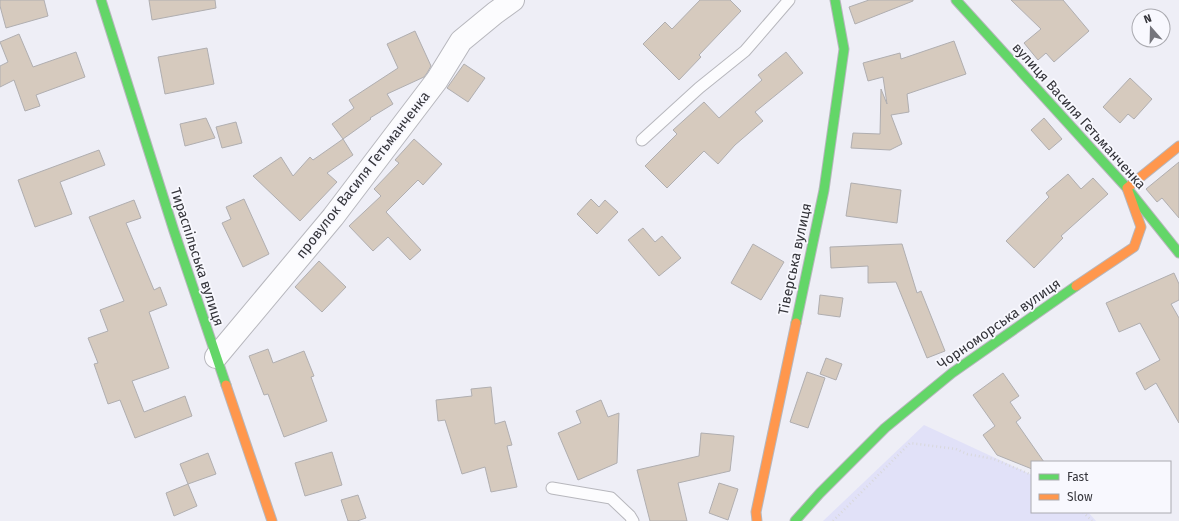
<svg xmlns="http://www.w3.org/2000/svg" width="1179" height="521" font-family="'Fira Sans',sans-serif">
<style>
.green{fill:#e1e1f8}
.building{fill:#d6cabe;stroke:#b0aeb0}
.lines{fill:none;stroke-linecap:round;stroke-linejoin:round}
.lane-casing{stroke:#b7b7bd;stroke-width:13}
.street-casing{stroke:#b7b7bd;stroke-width:24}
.fast-casing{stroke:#b7b7bd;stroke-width:11}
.slow-casing{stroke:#b7b7bd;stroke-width:11}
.path{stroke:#d8d8db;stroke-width:2.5;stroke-dasharray:1 3;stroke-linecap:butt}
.lane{stroke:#fcfcfe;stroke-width:11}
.street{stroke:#fcfcfe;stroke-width:22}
.fast{stroke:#63d668;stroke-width:9}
.slow{stroke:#ff974d;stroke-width:9}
.labels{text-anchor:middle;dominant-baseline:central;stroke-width:3.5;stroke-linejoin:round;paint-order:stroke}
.street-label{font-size:14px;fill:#34343a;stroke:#f8f8fe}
</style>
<rect width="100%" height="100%" fill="#eeeef6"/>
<path class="green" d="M924 425 1032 475V512H1088L1096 521H823Z"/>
<g class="building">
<path d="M0 0H44L48 16 6 28 0 6Z"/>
<path d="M149 0H215L216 8 152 20Z"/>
<path d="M700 0H730L741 11 699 55 701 57 679 80 643 44 665 22 672 29Z"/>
<path d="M869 0H913V1L855 24 849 7Z"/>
<path d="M1011 0H1063L1089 31 1054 62 1046 53 1038 60 1024 43 1041 29Z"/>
<path d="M415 31 431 66 427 73 424 77 387 94 393 104 370 118 371 119 343 139 332 124 354 108 349 100 398 68 387 44Z"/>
<path d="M19 34 33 67 76 52 85 77 36 95 40 106 25 111 14 80 0 87V66L8 62 0 42Z"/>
<path d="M954 41 966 74 907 94 909 112 891 115 902 144 890 150 851 148 853 133 880 134 881 89 887 104 883 77 868 81 863 63 900 53 901 59Z"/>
<path d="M207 48 214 84 165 94 158 57Z"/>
<path d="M786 52 803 73 755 112 763 121 735 145 718 164 704 151 667 188 645 166 677 134 673 130 704 102 719 118 762 80 758 75Z"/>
<path d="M464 64 485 78 468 102 447 88Z"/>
<path d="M1130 78 1152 99 1134 119 1128 114 1120 123 1103 107Z"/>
<path d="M206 118 215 138 185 146 180 124Z"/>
<path d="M1044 118 1062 139 1049 150 1031 130Z"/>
<path d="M236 122 242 143 222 148 216 127Z"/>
<path d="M343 139 353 155 327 173 337 182 300 221 253 176 281 157 293 176 310 157 313 160Z"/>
<path d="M414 139 442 164 423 185 418 180 386 212 421 250 410 260 388 237 373 251 349 226 381 196 374 189 399 163 395 160Z"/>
<path d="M99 150 105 165 60 182 72 214 35 227 18 180Z"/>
<path d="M1179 162V218L1162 198 1157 202 1146 189Z"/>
<path d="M1068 174 1081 189 1093 178 1108 194 1061 236 1063 238 1034 268 1006 241 1049 197 1046 193Z"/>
<path d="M851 183 901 190 897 223 846 216Z"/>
<path d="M244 199 269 254 243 267 222 223 231 219 226 207Z"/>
<path d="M591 199 599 207 605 200 618 212 597 234 577 214Z"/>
<path d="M134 200 141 218 126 223 154 290 160 287 167 305 149 312 169 368 132 381 144 412 185 396 192 416 135 438 120 400 108 404 94 364 98 363 88 338 108 331 100 310 124 301 89 217Z"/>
<path d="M643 228 655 242 662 236 681 258 659 276 628 240Z"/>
<path d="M753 244 784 262 761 300 731 283Z"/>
<path d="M902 244 917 293 921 291 945 351 927 358 896 282 868 283V266L831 268 830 247Z"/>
<path d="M319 261 346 287 322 312 295 287Z"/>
<path d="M1174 273 1179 284V300L1171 304 1179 318V423L1156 383 1145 390 1136 373 1160 360 1140 323 1119 332 1106 303Z"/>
<path d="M820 295 843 298 840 317 818 314Z"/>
<path d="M268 349 273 363 304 351 314 376 311 377 327 421 284 437 268 394 264 395 249 356Z"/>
<path d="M826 358 842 364 836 380 820 374Z"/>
<path d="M807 372 825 378 808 428 790 422Z"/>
<path d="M1003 373 1019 396 1010 402 1021 418 1016 422 1044 462H1032V469L997 455 983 435 995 426 973 395Z"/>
<path d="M491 387 495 424 505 421 512 445 507 446 517 487 491 492 485 467 462 474 445 420 438 421 436 400 472 396 471 389Z"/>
<path d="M601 400 608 417 619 413 617 463 578 480 558 433 581 423 576 411Z"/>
<path d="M701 433 734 436 730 471 678 483 687 521H650L637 470 699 456Z"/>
<path d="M332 452 342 485 305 496 295 463Z"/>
<path d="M208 453 216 474 188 484 180 464Z"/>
<path d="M719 483 738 489 728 520 709 513Z"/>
<path d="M188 484 197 506 174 516 166 493Z"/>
<path d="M358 495 366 518 357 521H348L341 500Z"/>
</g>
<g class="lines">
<g class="lane-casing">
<g id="lane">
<path d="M642 140 699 88 745 51 789 0"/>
<path d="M552 488 611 498 630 516 633 521"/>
</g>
</g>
<g class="street-casing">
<path id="street" d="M216 357 333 217 437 80 461 41 495 13 513 0"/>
</g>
<g class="fast-casing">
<g id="fast">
<path d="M101 0 174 231 226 385"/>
<path d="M956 0 1127 188 1179 253"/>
<path d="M796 323 824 190 844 49 835 0"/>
<path d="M795 521 820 493 885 428 952 373 1076 286"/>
</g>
</g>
<g class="slow-casing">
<g id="slow">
<path d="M1076 286 1134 247 1141 227 1127 188 1179 146"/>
<path d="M226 385 272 521"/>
<path d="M757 521 756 512 796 323"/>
</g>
</g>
<g class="path">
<path d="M1083 512 1092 521"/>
<path d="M833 521 910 443 956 449 967 454 994 459 1032 475"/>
</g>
<use href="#lane" class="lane"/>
<use href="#street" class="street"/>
<use href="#fast" class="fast"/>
<use href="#slow" class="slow"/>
</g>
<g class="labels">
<g class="street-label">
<text transform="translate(1079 116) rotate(48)">вулиця Василя Гетьманченка</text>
<text transform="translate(363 175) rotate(-52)">провулок Василя Гетьманченка</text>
<text transform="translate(197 257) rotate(72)">Тираспільська вулиця</text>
<text transform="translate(795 259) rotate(-78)">Тіверська вулиця</text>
<text transform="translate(999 324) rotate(-35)">Чорноморська вулиця</text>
</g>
</g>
<rect x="1031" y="461" width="140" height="52" fill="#f8f8fe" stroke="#aaaab0"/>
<rect x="1039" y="474" width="20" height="6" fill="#63d668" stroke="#aaaab0"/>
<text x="1067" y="481" font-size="12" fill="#34343a">Fast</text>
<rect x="1039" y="494" width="20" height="6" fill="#ff974d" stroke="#aaaab0"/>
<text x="1067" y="501" font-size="12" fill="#34343a">Slow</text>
<g transform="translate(1151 28) rotate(340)"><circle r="19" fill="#f8f8fe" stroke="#aaaab0"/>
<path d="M0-3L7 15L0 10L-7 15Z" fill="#75757c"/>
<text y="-6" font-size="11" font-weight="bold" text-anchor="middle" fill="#34343a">N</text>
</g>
</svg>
